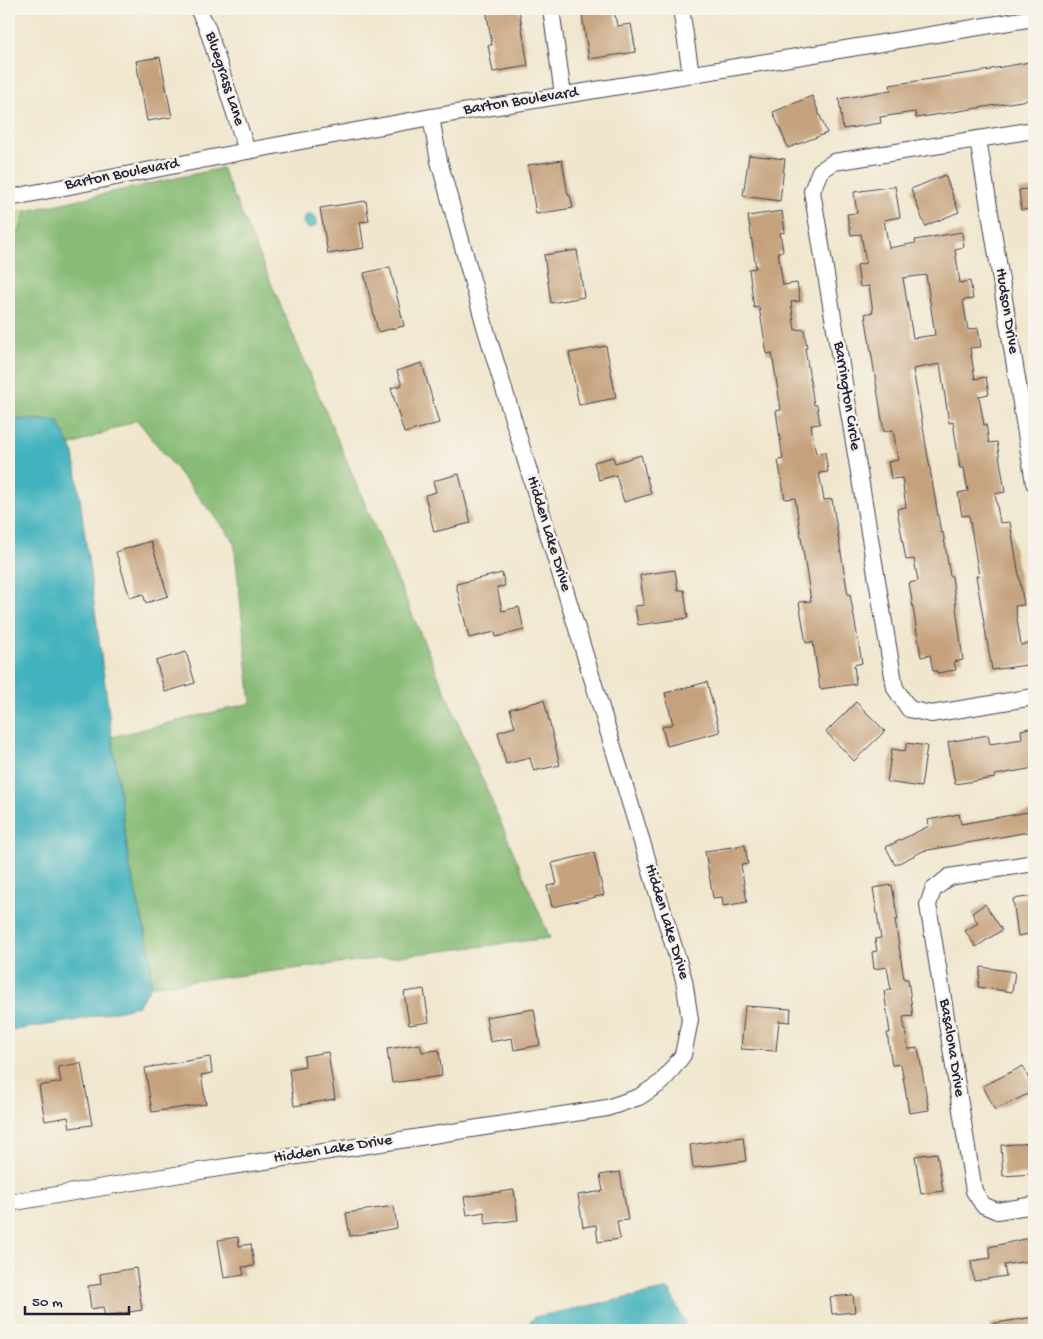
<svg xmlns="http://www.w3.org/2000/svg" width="1043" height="1339" font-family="'Gochi Hand',sans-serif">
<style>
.green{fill:#aadb8a;stroke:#667e62}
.forest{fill:#87bb76;stroke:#546e58}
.water{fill:#43b2be;stroke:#326a7c}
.building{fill:#c5a27d;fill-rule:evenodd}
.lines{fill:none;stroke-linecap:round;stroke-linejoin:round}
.minor-casing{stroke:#413f51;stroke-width:18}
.minor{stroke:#fff;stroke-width:16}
.labels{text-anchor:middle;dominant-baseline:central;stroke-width:5;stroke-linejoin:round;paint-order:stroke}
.street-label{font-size:16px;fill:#22223b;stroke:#f7f3e8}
</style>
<rect width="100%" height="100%" fill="#f7f3e8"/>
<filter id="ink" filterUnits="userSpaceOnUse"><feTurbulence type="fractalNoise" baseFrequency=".02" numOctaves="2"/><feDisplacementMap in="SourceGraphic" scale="10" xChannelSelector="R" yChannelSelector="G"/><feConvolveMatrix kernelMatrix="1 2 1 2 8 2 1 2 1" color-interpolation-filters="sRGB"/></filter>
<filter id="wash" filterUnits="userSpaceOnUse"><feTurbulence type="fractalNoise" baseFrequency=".0096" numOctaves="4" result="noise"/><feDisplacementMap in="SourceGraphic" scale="20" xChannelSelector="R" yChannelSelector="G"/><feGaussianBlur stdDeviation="1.12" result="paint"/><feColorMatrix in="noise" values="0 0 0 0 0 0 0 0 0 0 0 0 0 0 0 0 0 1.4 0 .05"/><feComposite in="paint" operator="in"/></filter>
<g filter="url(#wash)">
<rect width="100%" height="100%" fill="#f0e6cd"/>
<path class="green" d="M26 211 9 266V214Z"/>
<path class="forest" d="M222 168 550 938 151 986V957L129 863 112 737 251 703 234 541 137 420 70 446 58 421 24 419 9 421V266L26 211Z"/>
<g class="water">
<circle cx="310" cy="221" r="7"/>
<path d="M24 419 58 421 74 454 129 863 151 957V986L138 1006 73 1021 9 1031V421Z"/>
<path d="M669 1289 688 1330H529L527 1325 535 1317Z"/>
</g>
<g id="blocks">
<g class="building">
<path d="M486 9H519L528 66 493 72 488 45H492Z"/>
<path d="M581 9H614L617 26 631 24 636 52 589 59Z"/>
<path d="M160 57 172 117 147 121 136 61Z"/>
<path d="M1030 62 1034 86V99L916 118 915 112 880 117 881 123 843 129 839 99 891 90 890 85 991 70V69Z"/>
<path d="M812 96 827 133 788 148 773 112Z"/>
<path d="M749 155 785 159 780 201 743 196Z"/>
<path d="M562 160 568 195H570L573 208 536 214 528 165Z"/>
<path d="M945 175 959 212 925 226 911 189Z"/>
<path d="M895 186 900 217 884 220 889 248 916 243 915 240 962 232 964 247 955 249 960 283 970 281 973 299 963 300 968 330 978 328 981 347 970 348 975 379 986 377 989 394 979 396 984 425 986 424 989 443 997 442 1005 492 995 494 1000 523 1010 522 1024 605 1015 606 1021 645 1031 643 1034 664 992 670 976 576H979L969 515 962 516 958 493 968 491 964 468H960L953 422 949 423 940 364 913 369 941 533 943 532 950 576H952L963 660 954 662 956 670 937 673V671H933L930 655 921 657 909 583 918 581 914 559 906 560 897 509 906 507 902 478 891 479 888 462 898 460 893 430 884 432 865 314 873 312 869 286 860 287 857 265 866 263 861 234 851 235 847 214 857 213 854 192ZM926 275 935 335 913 338 903 278Z"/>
<path d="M1034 188V209L1021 210 1019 190Z"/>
<path d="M366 201 369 221 360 222 364 248 328 254 320 208Z"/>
<path d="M782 211 785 232 780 233 783 251 778 252 783 285 797 283 800 301 791 302 795 330 804 329 807 348H805L814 405H817L820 424 811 425 816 454 825 452 828 472 819 473 824 500 832 499 848 595 850 594 862 663 854 665 856 684 820 689 813 642 806 643 799 602 811 601 795 498 785 499 778 460 783 459 776 411 781 410 772 353 767 354 759 307 754 308 749 269 756 268 748 216Z"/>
<path d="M577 250 584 297 551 303 544 255Z"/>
<path d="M390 267 404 326 378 332 364 273Z"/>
<path d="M606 346 616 398 579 405 569 353Z"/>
<path d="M422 363 439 423 404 433 391 388 402 385 397 371Z"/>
<path d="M641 455 651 494 624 502 616 475 599 480 594 462 613 457 615 463Z"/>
<path d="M459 474 471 523 434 532 425 495 436 492 433 481Z"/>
<path d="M151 541 168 596 146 603 143 594 130 598 116 552Z"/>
<path d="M675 570 678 590H684L688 618 638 625 635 606 644 605 640 575Z"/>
<path d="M502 573 505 586 497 587 502 611 519 607 524 630 496 637 495 632 469 638 456 584Z"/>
<path d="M186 652 195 683 165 692 156 661Z"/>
<path d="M707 682 720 732 667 746 662 727 673 724 665 693Z"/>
<path d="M544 700 560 765 534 771 530 758 506 764 498 732 515 727 510 709Z"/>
<path d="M856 702 885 731 854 761 826 732Z"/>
<path d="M1034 727V768L995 775V778L955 784 948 742 988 735 990 744 1022 739 1021 730Z"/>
<path d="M907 743 927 746 921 787 887 782 892 749 905 751Z"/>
<path d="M1034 811V831L923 851 895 865 886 847 929 826 928 820 959 814 961 824Z"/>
<path d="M745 845 748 864 741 865 747 902 723 906 722 897 713 898 705 851Z"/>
<path d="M594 853 604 895 552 907 547 886 557 884 552 863Z"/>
<path d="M892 885 898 920H895L904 979H908L913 1016 903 1017 908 1049 918 1048 929 1110 909 1113 901 1064 892 1065 887 1033H890L884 991 891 990 887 967 874 969 872 952 877 951 875 939 881 938 873 888Z"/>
<path d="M1034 896V933L1018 936 1013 899Z"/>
<path d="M985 904 1002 930 976 947 965 931 978 923 972 913Z"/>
<path d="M981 967 1015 972 1012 992 978 987Z"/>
<path d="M424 989 429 1022 409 1025 404 992Z"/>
<path d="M745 1006 791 1009 790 1022 779 1021 776 1051 741 1049Z"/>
<path d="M534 1009 540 1045 514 1050 512 1038 490 1042 486 1017Z"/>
<path d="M420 1044 422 1052 439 1050 442 1076 392 1083 387 1049Z"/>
<path d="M328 1052 335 1099 294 1106 289 1069 305 1066 304 1056Z"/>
<path d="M210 1057 212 1073 201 1075 206 1104 152 1112 145 1068Z"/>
<path d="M81 1063 92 1125 70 1128 68 1117 45 1121 39 1086 61 1082 58 1067Z"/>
<path d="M1023 1066 1034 1091 995 1110 983 1086Z"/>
<path d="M743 1137 746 1161 693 1168 690 1145Z"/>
<path d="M1034 1143V1174L1003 1176 1001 1145Z"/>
<path d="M937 1153 943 1191 921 1194 915 1156Z"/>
<path d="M620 1172 628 1220 617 1221 620 1239 598 1242 596 1225 583 1227 578 1195 603 1191 600 1175Z"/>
<path d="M514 1190 518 1220 486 1224 484 1212 467 1215 464 1197Z"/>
<path d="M394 1206 397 1228 350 1236 346 1213Z"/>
<path d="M238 1237 239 1246 251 1244 254 1266 242 1267 244 1275 224 1278 218 1240Z"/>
<path d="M1034 1237V1260L1004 1265 1006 1276 974 1281 971 1261 991 1258 989 1247Z"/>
<path d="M136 1268 142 1310 105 1316 103 1307 91 1309 88 1286 101 1284 100 1274Z"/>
<path d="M853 1295 855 1312 832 1314 830 1297Z"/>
<path d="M1034 1317V1330H991L990 1324Z"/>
</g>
</g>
</g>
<g filter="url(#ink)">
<use href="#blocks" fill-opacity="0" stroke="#413f51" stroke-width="1"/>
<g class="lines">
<g class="minor-casing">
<g id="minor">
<path d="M198 9 207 27 247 151"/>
<path d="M551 9 563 95"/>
<path d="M681 9 691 74"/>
<path d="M1034 130 834 162 820 171 812 191 895 688 909 709 931 714 1034 697"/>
<path d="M978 139 1034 483"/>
<path d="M9 198 247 151 431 117 1034 18"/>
<path d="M1034 863 949 877 933 890 928 905 974 1191 983 1205 997 1211 1034 1205"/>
<path d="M9 1203 187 1173 607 1108 639 1097 662 1082 683 1055 690 1020 684 980 486 330 439 161 431 117"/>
</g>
</g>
<use href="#minor" class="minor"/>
</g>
</g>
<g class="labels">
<g class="street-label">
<text transform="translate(224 79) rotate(72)">Bluegrass Lane</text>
<text transform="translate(521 102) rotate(-9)">Barton Boulevard</text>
<text transform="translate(122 175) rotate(-11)">Barton Boulevard</text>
<text transform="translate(1006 311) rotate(81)">Hudson Drive</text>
<text transform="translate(846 396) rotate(81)">Barrington Circle</text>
<text transform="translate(548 534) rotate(73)">Hidden Lake Drive</text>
<text transform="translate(666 922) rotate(73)">Hidden Lake Drive</text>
<text transform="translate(951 1048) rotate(81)">Basalona Drive</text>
<text transform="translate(333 1150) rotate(-9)">Hidden Lake Drive</text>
</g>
</g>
<rect width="1043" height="1339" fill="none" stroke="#f7f3e8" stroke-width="30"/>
<path d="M25 1306v8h104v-8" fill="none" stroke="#22223b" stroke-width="2.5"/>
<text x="32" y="1306" font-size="15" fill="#22223b" stroke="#f7f3e8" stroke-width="4" paint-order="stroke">50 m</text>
</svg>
